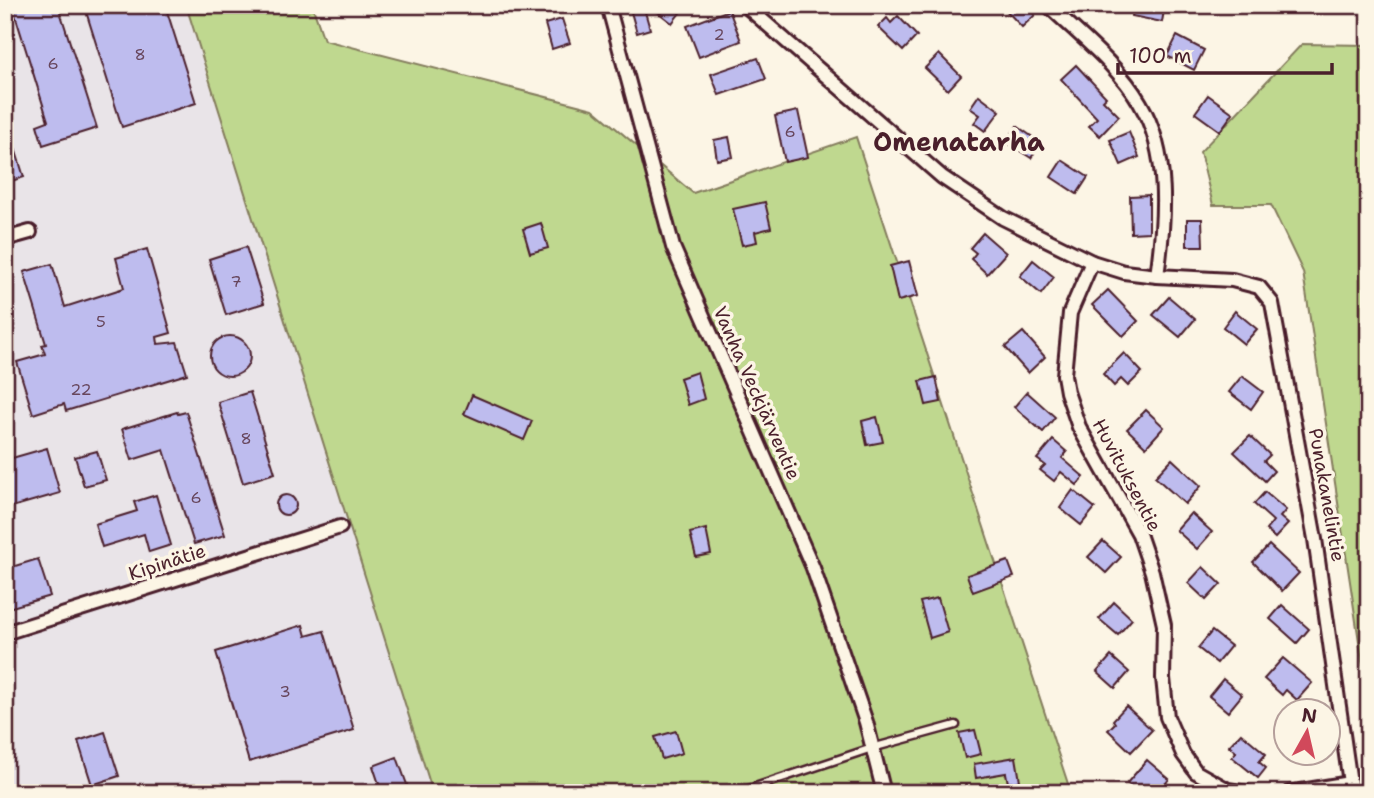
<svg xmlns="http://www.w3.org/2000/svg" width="1374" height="798" font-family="'Shantell Sans',sans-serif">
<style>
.built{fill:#e9e4e8}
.green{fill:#bfd88f;stroke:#847c5d;stroke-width:2}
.building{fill:#bebcee;stroke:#4a1f2b;stroke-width:2}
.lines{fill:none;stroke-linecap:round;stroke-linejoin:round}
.service-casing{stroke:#4a1f2b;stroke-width:11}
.minor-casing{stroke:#4a1f2b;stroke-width:18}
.service{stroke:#fcf5e5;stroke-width:6}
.minor{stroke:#fcf5e5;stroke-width:12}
.labels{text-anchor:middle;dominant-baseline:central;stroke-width:7;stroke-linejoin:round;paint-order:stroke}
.number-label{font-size:16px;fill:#67465c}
.street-label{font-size:19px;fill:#4a1f2b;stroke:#fcf5e5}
.district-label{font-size:26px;font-weight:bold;fill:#4a1f2b;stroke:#fcf5e5}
</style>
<rect width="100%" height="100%" fill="#fcf5e5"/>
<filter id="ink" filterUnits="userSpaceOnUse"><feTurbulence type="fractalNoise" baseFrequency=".0143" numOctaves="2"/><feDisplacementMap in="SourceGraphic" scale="14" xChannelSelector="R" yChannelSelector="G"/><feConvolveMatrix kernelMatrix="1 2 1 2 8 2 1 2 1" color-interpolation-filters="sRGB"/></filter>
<g filter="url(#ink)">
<path class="built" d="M5 5H185L433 793H5Z"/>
<g class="green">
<path d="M186 5H312L324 40 593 109 693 193 856 137 1071 793H433Z"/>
<path d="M1302 44 1369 45V707L1303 272 1271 205H1213L1200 152Z"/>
</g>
<g class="building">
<path d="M12 5H58L97 128 43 145 37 125 48 121Z"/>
<path d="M84 5H165L196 103 122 127Z"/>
<path d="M629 5H643L650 29 637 33Z"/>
<path d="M649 5H686L672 23Z"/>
<path d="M1001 5H1026L1035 15 1022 27Z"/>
<path d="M1134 5H1165L1162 22 1132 16Z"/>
<path d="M729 10 741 41 699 57 687 26Z"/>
<path d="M898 16 917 36 903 51 878 27 887 18 891 23Z"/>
<path d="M562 19 570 43 552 49 545 24Z"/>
<path d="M1177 36 1204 50 1194 70 1167 56Z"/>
<path d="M939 54 961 76 948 90 925 68Z"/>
<path d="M758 58 766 79 719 95 711 74Z"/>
<path d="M1076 65 1106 97 1103 100 1119 116 1100 136 1089 126 1097 118 1061 79Z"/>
<path d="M979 95 1000 111 985 131 974 123 980 115 970 108Z"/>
<path d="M1208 95 1233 113 1220 131 1195 113Z"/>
<path d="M798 111 808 157 785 162 775 116Z"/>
<path d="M5 126H8L24 177 5 183Z"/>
<path d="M1017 126 1041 143 1031 158 1006 142Z"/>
<path d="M1129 132 1139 157 1121 165 1110 140Z"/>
<path d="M729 137 733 157 717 160 714 140Z"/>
<path d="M1062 160 1088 177 1077 194 1051 177Z"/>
<path d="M1149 195V232L1131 233 1130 196Z"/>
<path d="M765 202 771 228 755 232 757 242 742 245 733 209Z"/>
<path d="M1187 219H1202L1203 246H1187Z"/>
<path d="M541 223 548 248 530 253 523 229Z"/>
<path d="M983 233 1006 253 987 274 971 259 976 253 970 248Z"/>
<path d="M246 247 264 303 226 315 209 259Z"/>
<path d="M147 249 171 333 157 337 158 344 177 342 187 374 66 411 64 404 33 414 17 362 45 354 42 345 46 344 24 272 52 264 65 307 124 288 116 258Z"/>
<path d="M1033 260 1054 277 1041 294 1020 276Z"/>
<path d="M909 261 918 296 898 301 890 266Z"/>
<path d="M1108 290 1138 321 1123 336 1092 305Z"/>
<path d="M1169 297 1195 319 1180 337 1153 315Z"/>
<path d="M1235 311 1257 329 1244 344 1223 327Z"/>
<path d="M1023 332 1045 357 1028 373 1005 347Z"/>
<circle cx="230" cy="356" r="20"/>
<path d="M1124 353 1142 372 1128 386 1121 379 1114 386 1103 374Z"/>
<path d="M697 372 704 399 688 405 680 378Z"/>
<path d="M1242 376 1263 392 1251 409 1229 392Z"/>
<path d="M936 377 941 402 926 405 920 381Z"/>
<path d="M250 392 275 473 243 483 218 402Z"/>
<path d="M1027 392 1055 417 1043 432 1014 407Z"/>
<path d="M472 395 532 421 524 440 464 414Z"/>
<path d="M1146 410 1164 427 1146 447 1127 429Z"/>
<path d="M177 412 178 414 186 412 225 535 194 544 164 450 132 460 122 429Z"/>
<path d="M877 417 883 442 867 445 862 421Z"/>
<path d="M1250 436 1270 455 1264 461 1274 471 1265 481 1234 452Z"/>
<path d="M1053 440 1067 452 1062 458 1084 477 1077 485 1061 472 1054 481 1040 470 1045 465 1037 459Z"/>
<path d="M47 448 60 493 5 509V460Z"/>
<path d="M97 451 106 480 84 486 75 457Z"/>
<path d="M1172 459 1201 486 1185 504 1155 477Z"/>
<path d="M1073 490 1095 508 1081 525 1060 508Z"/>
<path d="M1265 492 1286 510 1280 517 1288 524 1275 538 1266 530 1273 521 1254 504Z"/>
<path d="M156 495 171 545 149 552 144 534 102 547 95 524 137 511 134 502Z"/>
<circle cx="286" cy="505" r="10"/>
<path d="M1191 513 1212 532 1197 549 1176 530Z"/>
<path d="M706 529 711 554 696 557 690 533Z"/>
<path d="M1103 541 1121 557 1106 573 1088 557Z"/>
<path d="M1269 545 1299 573 1282 591 1253 562Z"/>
<path d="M38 559 50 596 5 609V569Z"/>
<path d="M1008 561 1014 577 973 592 967 575Z"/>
<path d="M1203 567 1221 584 1206 600 1188 583Z"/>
<path d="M938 598 948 632 930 638 920 602Z"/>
<path d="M1114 602 1132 619 1118 635 1099 619Z"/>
<path d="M1282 605 1309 629 1297 643 1270 619Z"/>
<path d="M303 625 306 636 324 631 354 730 249 762 216 652Z"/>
<path d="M1212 631 1231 646 1217 663 1198 648Z"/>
<path d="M1111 656 1129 672 1115 688 1097 672Z"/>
<path d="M1283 658 1312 683 1297 700 1286 690 1282 695 1264 679Z"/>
<path d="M1223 679 1242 695 1228 712 1209 696Z"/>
<path d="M1126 706 1152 730 1131 752 1108 730 1115 723 1113 720Z"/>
<path d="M975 730 981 754 965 758 959 733Z"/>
<path d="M676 731 682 753 662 759 655 737Z"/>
<path d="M105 732 119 776 92 785 78 741Z"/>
<path d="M1241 733 1266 754 1259 762 1266 768 1258 778 1232 757 1236 752 1229 746Z"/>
<path d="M397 757 410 793H382L373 766Z"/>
<path d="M1016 757 1020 781 1008 783 1006 773 976 778 974 764Z"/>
<path d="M1147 760 1169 779 1166 783 1177 793H1139L1127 783Z"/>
</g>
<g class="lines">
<g class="service-casing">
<path id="service" d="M737 793 872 748 956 725"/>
</g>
<g class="minor-casing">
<g id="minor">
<path d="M608 5 673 247 813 568 866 722 884 793"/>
<path d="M745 5 942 177 1003 218 1092 262 1124 272 1157 276 1232 280 1259 287 1272 303 1315 539 1350 783 1289 793"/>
<path d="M1048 5C1079 35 1118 65 1140 103 1170 154 1165 219 1157 276"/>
<path d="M5 239 30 232"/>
<path d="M1092 262 1070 313 1064 375 1067 392 1079 427 1139 534 1152 572 1164 625 1163 678 1167 717 1183 754 1196 772 1228 790 1247 793"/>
<path d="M5 633 340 527"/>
</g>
</g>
<use href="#service" class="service"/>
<use href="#minor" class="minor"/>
</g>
</g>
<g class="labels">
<g class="number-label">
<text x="719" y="34">2</text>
<text x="140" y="54">8</text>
<text x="53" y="63">6</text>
<text x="790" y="131">6</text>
<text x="236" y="281">7</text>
<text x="101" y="321">5</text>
<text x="81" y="389">22</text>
<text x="246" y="438">8</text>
<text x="196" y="497">6</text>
<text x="285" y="691">3</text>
</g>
<g class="street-label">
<text transform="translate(757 393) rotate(66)">Vanha Veckjärventie</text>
<text transform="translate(1127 475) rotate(62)">Huvituksentie</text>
<text transform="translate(1327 495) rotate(80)">Punakanelintie</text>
<text transform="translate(167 562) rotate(-18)">Kipinätie</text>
</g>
<g class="district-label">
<text x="959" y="141">Omenatarha</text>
</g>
</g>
<rect width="1374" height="798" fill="none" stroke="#fcf5e5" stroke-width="28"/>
<rect x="14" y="14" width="1346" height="770" fill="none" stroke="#4a1f2b" stroke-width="2.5" filter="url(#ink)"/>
<g transform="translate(1307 732) rotate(8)"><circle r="33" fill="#fcf5e5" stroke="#b59f9b" stroke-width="2"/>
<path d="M0-5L12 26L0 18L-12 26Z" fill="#d1495b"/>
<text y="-10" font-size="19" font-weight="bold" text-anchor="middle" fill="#4a1f2b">N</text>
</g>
<path d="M1118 63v10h214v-10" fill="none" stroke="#4a1f2b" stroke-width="3.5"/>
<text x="1129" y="63" font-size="21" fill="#4a1f2b" stroke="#fcf5e5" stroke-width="5" paint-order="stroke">100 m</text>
</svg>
